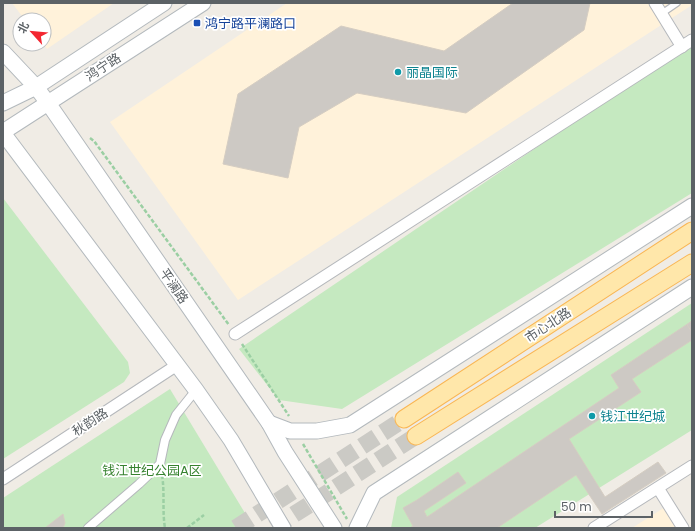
<svg xmlns="http://www.w3.org/2000/svg" width="695" height="531" font-family="Poppins,'Noto Sans SC',sans-serif">
<style>
.commercial{fill:#fff2da}
.green{fill:#c5e9c0}
.building{fill:#cdc9c4;stroke:#d5cdc2}
.lines{fill:none;stroke-linecap:round;stroke-linejoin:round}
.primary-tunnel{stroke:#cbcac5;stroke-width:17;stroke-dasharray:17 8;stroke-linecap:butt}
.service-casing{stroke:#b5b8bc;stroke-width:8}
.pedestrian-casing{stroke:#b5b8bc;stroke-width:10}
.minor-casing{stroke:#b5b8bc;stroke-width:13}
.secondary-casing{stroke:#b3b9bd;stroke-width:17}
.primary-casing{stroke:#f9b654;stroke-width:19}
.path{stroke:#9bcfa3;stroke-width:2.5;stroke-dasharray:4 2;stroke-linecap:butt}
.service{stroke:#fff;stroke-width:5.5}
.pedestrian{stroke:#fff;stroke-width:8}
.minor{stroke:#fff;stroke-width:11}
.secondary{stroke:#fff;stroke-width:15}
.primary{stroke:#ffe7aa;stroke-width:17}
.transit-dot{fill:#1a4fb4;stroke:#fff;stroke-width:1.5}
.culture-dot{fill:#0f9aa8;stroke:#fff;stroke-width:1.5}
.labels{text-anchor:middle;dominant-baseline:central;stroke-width:3.5;stroke-linejoin:round;paint-order:stroke}
.transit-label{font-size:13px;fill:#164399;stroke:#fff;text-anchor:start}
.street-label{font-size:13px;fill:#5c6266;stroke:#fff}
.culture-label{font-size:13px;fill:#0d838f;stroke:#fff;text-anchor:start}
.park-label{font-size:13px;fill:#36822f;stroke:#fff}
</style>
<rect width="100%" height="100%" fill="#f0ece5"/>
<g class="commercial">
<path d="M12 3H114L47 49 43 44H44V20H25Z"/>
<path d="M287 3H692V5L238 300 110 122Z"/>
<path d="M673 502 690 528H632Z"/>
</g>
<g class="green">
<path d="M692 42V193L342 409 279 400 239 349Z"/>
<path d="M3 198 128 362 130 373 124 382 3 459Z"/>
<path d="M692 303V430L535 528H391L397 497Z"/>
<path d="M170 389 254 528H3V498Z"/>
</g>
<g class="building">
<path d="M513 3H590L584 30 466 113 357 93 299 127 288 178 223 164 238 94 341 26 444 51Z"/>
<path d="M692 321V340L632 379 641 392 569 439 605 497 658 462 666 473 602 514 576 475 497 528H410L413 526 403 508 417 500 458 472 466 483 424 511 427 517 619 388 611 375Z"/>
<path d="M692 321V332L687 325Z"/>
<path d="M63 514 65 523 63 528H45Z"/>
</g>
<g class="lines">
<g class="primary-tunnel">
<path d="M236 528 404 419"/>
<path d="M273 528 416 436"/>
</g>
<g class="service-casing">
<path id="service" d="M661 14 677 3"/>
</g>
<g class="pedestrian-casing">
<path id="pedestrian" d="M88 528 139 484 160 464 165 440 176 415 196 390"/>
</g>
<g class="minor-casing">
<g id="minor">
<path d="M655 3 682 47"/>
<path d="M235 334 692 40"/>
<path d="M3 479 177 365"/>
<path d="M658 488 683 528"/>
<path d="M594 528 692 466"/>
</g>
</g>
<g class="secondary-casing">
<g id="secondary">
<path d="M3 52 36 87 48 103 269 423 285 452 334 528"/>
<path d="M3 103 36 87 164 3"/>
<path d="M3 132 203 3"/>
<path d="M3 133 196 390 231 440 283 528"/>
<path d="M269 423 290 431H317L350 425 692 206"/>
<path d="M357 528 374 493 692 287"/>
</g>
</g>
<g class="primary-casing">
<g id="primary">
<path d="M404 419 692 231"/>
<path d="M416 436 692 263"/>
</g>
</g>
<g class="path">
<path d="M90 138 94 141 229 325"/>
<path d="M242 344 289 416"/>
<path d="M303 444 347 519"/>
<path d="M162 475C165 493 162 510 165 528"/>
<path d="M187 528 204 515"/>
</g>
<use href="#service" class="service"/>
<use href="#pedestrian" class="pedestrian"/>
<use href="#minor" class="minor"/>
<use href="#secondary" class="secondary"/>
<use href="#primary" class="primary"/>
</g>
<rect class="transit-dot" x="193" y="19" width="8" height="8" rx="2"/>
<g class="culture-dot">
<circle cx="398" cy="72" r="4"/>
<circle cx="592" cy="416" r="4"/>
</g>
<g class="labels">
<g class="transit-label">
<text x="205" y="23">鸿宁路平澜路口</text>
</g>
<g class="street-label">
<text transform="translate(103 67) rotate(-33)">鸿宁路</text>
<text transform="translate(174 286) rotate(55)">平澜路</text>
<text transform="translate(548 325) rotate(-33)">市心北路</text>
<text transform="translate(90 422) rotate(-33)">秋韵路</text>
</g>
<g class="culture-label">
<text x="406" y="72">丽晶国际</text>
<text x="600" y="416">钱江世纪城</text>
</g>
<g class="park-label">
<text x="152" y="470">钱江世纪公园A区</text>
</g>
</g>
<rect width="695" height="531" fill="none" stroke="#5c6266" stroke-width="8"/>
<g transform="translate(32 32) rotate(297)"><circle r="19" fill="#ffffff" stroke="#bec0c2"/>
<path d="M0-3L7 15L0 10L-7 15Z" fill="#f32731"/>
<text y="-6" font-size="11" font-weight="bold" text-anchor="middle" fill="#5c6266">北</text>
</g>
<path d="M555 511v6h97v-6" fill="none" stroke="#5c6266" stroke-width="2"/>
<text x="561" y="511" font-size="12" fill="#5c6266" stroke="#ffffff" stroke-width="3" paint-order="stroke">50 m</text>
</svg>
